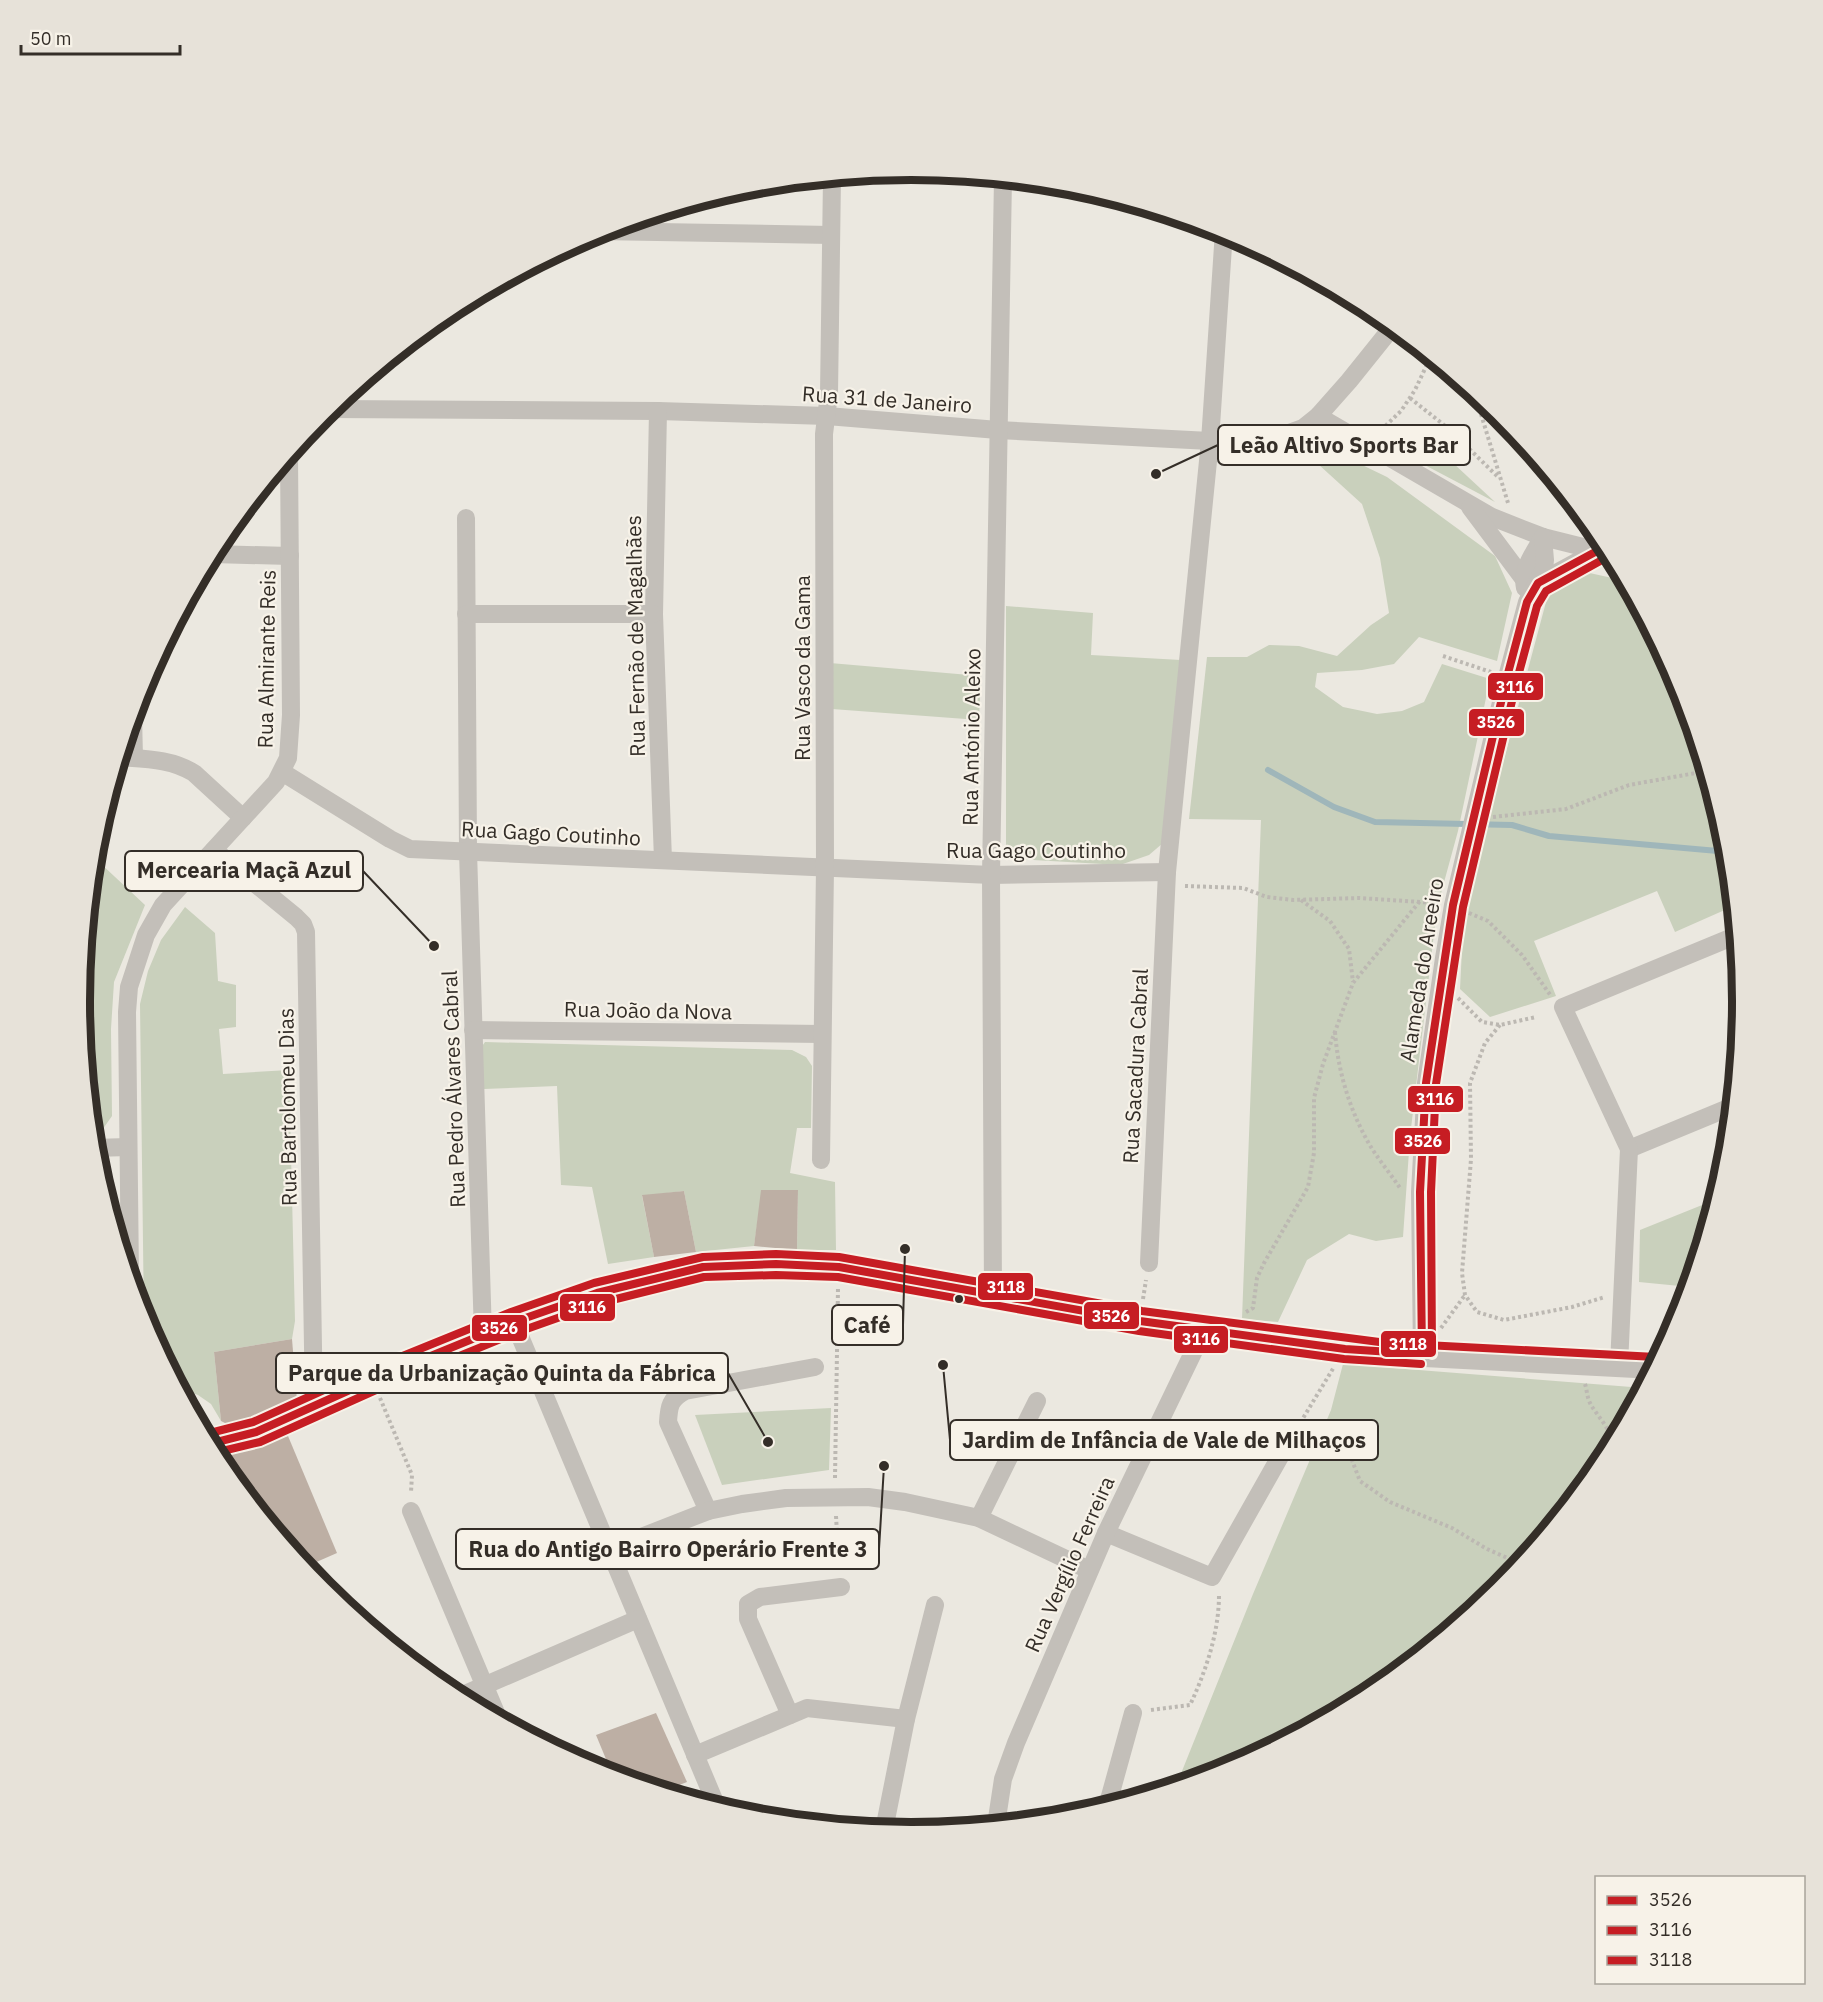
<svg xmlns="http://www.w3.org/2000/svg" width="1823" height="2002" font-family="'IBM Plex Sans',sans-serif">
<style>
.green{fill:#c9d0bc}
.lines{fill:none;stroke-linecap:round;stroke-linejoin:round}
.stream{stroke:#9fb6ba;stroke-width:6}
.building{fill:#bdafa4}
.path{stroke:#bcb8b2;stroke-width:4;stroke-dasharray:3 3;stroke-linecap:butt}
.minor{stroke:#c3bfb9;stroke-width:18}
.tertiary{stroke:#c3bfb9;stroke-width:24}
.bus-1-casing{stroke:#f7f2e8;stroke-width:12}
.bus-2-casing{stroke:#f7f2e8;stroke-width:12}
.bus-3-casing{stroke:#f7f2e8;stroke-width:12}
.bus-1{stroke:#c61d23;stroke-width:8}
.bus-2{stroke:#c61d23;stroke-width:8}
.bus-3{stroke:#c61d23;stroke-width:8}
.bus-dot{fill:#342e28;stroke:#f7f2e8;stroke-width:2}
.labels{text-anchor:middle;dominant-baseline:central;stroke-width:4.5;stroke-linejoin:round;paint-order:stroke}
.street-label{font-size:21px;fill:#342e28;stroke:#f7f2e8}
.rim{fill:none;stroke:#342e28;stroke-width:8}
.leader{fill:none;stroke:#342e28;stroke-width:2}
.callout-dot{fill:#342e28;stroke:#f7f2e8;stroke-width:2}
.callout{fill:#f7f2e8;stroke:#342e28;stroke-width:2}
.callout-label{font-size:22px;text-anchor:middle;font-weight:bold;fill:#342e28}
.line-badge{stroke:#f7f2e8;stroke-width:2}
.badge-label{font-size:16px;text-anchor:middle;font-weight:bold;fill:#fff}
</style>
<rect width="100%" height="100%" fill="#ebe8e0"/>
<g class="green">
<path d="M1411 424 1495 502 1381 442Z"/>
<path d="M1329 449 1387 477 1495 556 1512 593 1497 661 1419 637 1394 664 1362 670 1317 673 1315 687 1343 707 1377 714 1402 711 1424 702 1442 664 1490 679 1458 831 1437 908 1410 1137 1403 1237 1376 1241 1349 1234 1307 1260 1278 1322 1242 1319 1261 820 1189 819 1207 657H1247L1269 645 1299 646 1337 656 1371 625 1389 613 1380 558 1362 504 1318 464Z"/>
<path d="M1585 572 1626 581 1680 683 1728 839 1736 927 1727 909 1675 932 1657 891 1534 941 1556 996 1490 1017 1460 989 1464 909 1546 602 1554 586Z"/>
<path d="M1006 606 1093 613 1091 655 1181 660 1163 843 1149 855 1120 865 1016 859 1006 848Z"/>
<path d="M830 663 981 676 979 720 832 709Z"/>
<path d="M95 845 102 846 99 862 145 905 114 982 111 1029 112 1116 100 1133 93 1136 80 1001Z"/>
<path d="M185 907 215 933 218 981 236 985V1027L219 1029 223 1074 289 1070 295 1321 292 1339 214 1352 221 1421 211 1404 198 1395 179 1388 144 1321 140 1004 148 971 161 940Z"/>
<path d="M485 1042 792 1050 806 1057 812 1066 811 1128H797L790 1173 835 1182 836 1250H797L798 1190H762L754 1246 696 1252 684 1191 642 1196 654 1257 608 1264 592 1187 561 1185 557 1086 484 1089 480 1049Z"/>
<path d="M1717 1199 1690 1287 1639 1282 1640 1230Z"/>
<path d="M1343 1364 1644 1388 1603 1464 1500 1590 1373 1693 1230 1770 1176 1786 1253 1594 1331 1410Z"/>
<path d="M831 1408 829 1470 722 1485 695 1415Z"/>
</g>
<g class="lines">
<path class="stream" d="M1268 770 1334 807 1375 822 1512 825 1549 836 1729 852"/>
</g>
<g class="building">
<path d="M761 1190H798L797 1250 754 1246Z"/>
<path d="M684 1191 696 1252 654 1257 642 1195Z"/>
<path d="M292 1339 297 1400 235 1428 221 1421 214 1352Z"/>
<path d="M288 1436 337 1553 305 1567 216 1457Z"/>
<path d="M656 1713 687 1782 664 1791 613 1776 596 1735Z"/>
</g>
<g class="lines">
<g class="path">
<path d="M1474 391 1508 503"/>
<path d="M1410 398 1449 429 1498 477"/>
<path d="M1381 430 1401 411 1415 390 1431 356"/>
<path d="M1443 656 1491 672"/>
<path d="M1493 817 1566 809 1629 785 1707 771"/>
<path d="M1185 886 1243 888 1267 897 1293 900 1359 898 1436 903"/>
<path d="M1301 900 1330 921 1349 949 1353 982"/>
<path d="M1469 913 1488 921 1522 955 1551 996"/>
<path d="M1458 998 1482 1022 1500 1025 1536 1017"/>
<path d="M1500 1025 1485 1043 1470 1083 1471 1159 1462 1273 1465 1295 1477 1312 1504 1320 1572 1307 1605 1297"/>
<path d="M1335 1032C1338 1071 1349 1108 1368 1142 1377 1158 1390 1173 1400 1188"/>
<path d="M1143 1299 1146 1280"/>
<path d="M1246 1312 1253 1308 1257 1278 1264 1263 1308 1187 1314 1153V1098L1323 1064 1353 983 1420 901"/>
<path d="M1441 1328 1465 1295"/>
<path d="M1585 1384C1587 1390 1587 1397 1590 1403 1597 1417 1616 1432 1610 1450"/>
<path d="M380 1398 412 1475 411 1492"/>
<path d="M1291 1438 1334 1367"/>
<path d="M1298 1447 1340 1429 1360 1481 1390 1502 1452 1528 1487 1549 1521 1564"/>
<path d="M835 1478 838 1288"/>
<path d="M836 1516 839 1568"/>
<path d="M1151 1710 1190 1705C1206 1671 1219 1632 1219 1595"/>
</g>
<g class="minor">
<path d="M596 231 831 235"/>
<path d="M328 409 658 411 827 416 998 430 1210 441 1278 437 1303 428 1318 416 1349 381 1394 325"/>
<path d="M658 411 654 614 663 860"/>
<path d="M1318 416 1492 517 1543 537 1611 554"/>
<path d="M1470 507 1523 578"/>
<path d="M466 518 468 851 483 1335"/>
<path d="M212 554 290 556"/>
<path d="M1538 583 1597 551"/>
<path d="M1525 588C1521 569 1534 553 1543 537"/>
<path d="M466 614H654"/>
<path d="M133 715 134 758"/>
<path d="M120 757C146 759 172 759 194 773L243 818"/>
<path d="M282 772 390 839 410 849 991 875 1167 872"/>
<path d="M214 850 296 917 303 924 306 932 314 1406"/>
<path d="M473 1030 822 1034"/>
<path d="M94 1148 128 1147"/>
<path d="M1629 1149 1733 1106"/>
<path d="M821 1160 825 868 824 434 829 394 832 177"/>
<path d="M1149 1263 1167 872 1210 441 1224 231"/>
<path d="M130 1277 127 1012 129 987 146 935 163 905 276 782 288 758 291 715 289 454"/>
<path d="M993 1296 991 875 1003 178"/>
<path d="M514 1322 717 1807"/>
<path d="M1422 1354 1420 1192 1426 1083 1444 958 1453 905 1507 677 1527 602 1544 569 1545 560 1543 537"/>
<path d="M1619 1365 1629 1149 1563 1007 1730 938"/>
<path d="M411 1511 499 1720"/>
<path d="M708 1511 668 1422C669 1406 670 1399 685 1391L815 1367"/>
<path d="M979 1518 1037 1401"/>
<path d="M1106 1533 1212 1577 1282 1453"/>
<path d="M608 1550 708 1511 742 1504 786 1498 868 1497 905 1502 979 1518 1089 1570"/>
<path d="M458 1697 638 1619"/>
<path d="M790 1715 748 1619V1604L760 1597 841 1587"/>
<path d="M695 1755 807 1708 906 1719"/>
<path d="M1107 1807 1133 1713"/>
<path d="M996 1825 1003 1779 1016 1743 1106 1533 1204 1330"/>
<path d="M884 1830 906 1719 935 1605"/>
</g>
<path class="tertiary" d="M209 1444 256 1432 372 1380 514 1322 597 1293 703 1267 776 1264 839 1267 1140 1321 1386 1353 1655 1367"/>
<g class="bus-1-casing">
<g id="bus-1">
<path d="M1422 1354 1420 1192 1426 1083 1453 905 1507 677 1527 602 1538 583 1597 551"/>
<path d="M209 1444 256 1432 372 1380 514 1322 597 1293 703 1267 776 1264 839 1267 1140 1321 1345 1349 1422 1354"/>
</g>
</g>
<g class="bus-2-casing">
<g id="bus-2">
<path d="M1432 1354 1431 1192 1436 1084 1463 907 1517 680 1537 606 1546 591 1602 560"/>
<path d="M214 1453 260 1442 376 1390 518 1332 600 1303 704 1277 776 1275 838 1277 1139 1331 1344 1359 1421 1364"/>
</g>
</g>
<g class="bus-3-casing">
<path id="bus-3" d="M206 1434 253 1422 368 1370 511 1312 594 1283 703 1257 776 1254 839 1257 1142 1311 1387 1343 1656 1357"/>
</g>
<use href="#bus-1" class="bus-1"/>
<use href="#bus-2" class="bus-2"/>
<use href="#bus-3" class="bus-3"/>
</g>
<circle class="bus-dot" cx="959" cy="1299" r="5"/>
<g class="labels">
<g class="street-label">
<text transform="translate(887 399) rotate(4)">Rua 31 de Janeiro</text>
<text transform="translate(635 636) rotate(-91)">Rua Fernão de Magalhães</text>
<text transform="translate(266 659) rotate(-89)">Rua Almirante Reis</text>
<text transform="translate(802 668) rotate(-90)">Rua Vasco da Gama</text>
<text transform="translate(971 737) rotate(-89)">Rua António Aleixo</text>
<text transform="translate(551 833) rotate(3)">Rua Gago Coutinho</text>
<text x="1036" y="850">Rua Gago Coutinho</text>
<text transform="translate(1421 970) rotate(-81)">Alameda do Areeiro</text>
<text transform="translate(648 1010) rotate(1)">Rua João da Nova</text>
<text transform="translate(1135 1066) rotate(-87)">Rua Sacadura Cabral</text>
<text transform="translate(453 1089) rotate(-92)">Rua Pedro Álvares Cabral</text>
<text transform="translate(287 1107) rotate(-91)">Rua Bartolomeu Dias</text>
<text transform="translate(1069 1564) rotate(-66)">Rua Vergílio Ferreira</text>
</g>
</g>
<path d="M0 0H1823V2002H0ZM90 1001a821 821 0 1 1 1642 0a821 821 0 1 1-1642 0Z" fill="#e7e2d9" fill-rule="evenodd"/>
<path class="rim" d="M90 1001a821 821 0 1 1 1642 0a821 821 0 1 1-1642 0Z"/>
<path class="leader" d="M1156 474L1218 445M434 946L363 871M905 1249L903 1325M768 1442L728 1373M943 1365L950 1440M884 1466L879 1549"/>
<g class="callout-dot">
<circle cx="1156" cy="474" r="6"/>
<circle cx="434" cy="946" r="6"/>
<circle cx="905" cy="1249" r="6"/>
<circle cx="768" cy="1442" r="6"/>
<circle cx="943" cy="1365" r="6"/>
<circle cx="884" cy="1466" r="6"/>
</g>
<g class="callout">
<rect x="1218" y="425" width="252" height="40" rx="6"/>
<rect x="125" y="851" width="238" height="40" rx="6"/>
<rect x="832" y="1305" width="71" height="40" rx="6"/>
<rect x="276" y="1353" width="452" height="40" rx="6"/>
<rect x="950" y="1420" width="428" height="40" rx="6"/>
<rect x="456" y="1529" width="423" height="40" rx="6"/>
</g>
<g class="callout-label">
<text x="1344" y="453">Leão Altivo Sports Bar</text>
<text x="244" y="878">Mercearia Maçã Azul</text>
<text x="867" y="1333">Café</text>
<text x="502" y="1381">Parque da Urbanização Quinta da Fábrica</text>
<text x="1164" y="1448">Jardim de Infância de Vale de Milhaços</text>
<text x="668" y="1557">Rua do Antigo Bairro Operário Frente 3</text>
</g>
<g class="line-badge">
<rect x="1487" y="672" width="57" height="29" rx="6" fill="#c61d23"/>
<rect x="1468" y="708" width="57" height="29" rx="6" fill="#c61d23"/>
<rect x="1407" y="1085" width="57" height="28" rx="6" fill="#c61d23"/>
<rect x="1394" y="1127" width="57" height="28" rx="6" fill="#c61d23"/>
<rect x="977" y="1272" width="57" height="29" rx="6" fill="#c61d23"/>
<rect x="559" y="1293" width="57" height="29" rx="6" fill="#c61d23"/>
<rect x="1083" y="1301" width="57" height="29" rx="6" fill="#c61d23"/>
<rect x="471" y="1314" width="57" height="28" rx="6" fill="#c61d23"/>
<rect x="1173" y="1325" width="56" height="29" rx="6" fill="#c61d23"/>
<rect x="1380" y="1330" width="57" height="28" rx="6" fill="#c61d23"/>
</g>
<g class="badge-label">
<text x="1515" y="693">3116</text>
<text x="1496" y="728">3526</text>
<text x="1435" y="1105">3116</text>
<text x="1423" y="1147">3526</text>
<text x="1006" y="1293">3118</text>
<text x="587" y="1313">3116</text>
<text x="1111" y="1322">3526</text>
<text x="499" y="1334">3526</text>
<text x="1201" y="1345">3116</text>
<text x="1408" y="1350">3118</text>
</g>
<rect x="1595" y="1876" width="210" height="108" fill="#f7f2e8" stroke="#a9a49b" stroke-width="1.5"/>
<rect x="1607" y="1896" width="30" height="9" fill="#c61d23" stroke="#a9a49b" stroke-width="1.5"/>
<text x="1649" y="1906" font-size="18" fill="#342e28">3526</text>
<rect x="1607" y="1926" width="30" height="9" fill="#c61d23" stroke="#a9a49b" stroke-width="1.5"/>
<text x="1649" y="1936" font-size="18" fill="#342e28">3116</text>
<rect x="1607" y="1956" width="30" height="9" fill="#c61d23" stroke="#a9a49b" stroke-width="1.5"/>
<text x="1649" y="1966" font-size="18" fill="#342e28">3118</text>
<path d="M21 45v9h159v-9" fill="none" stroke="#342e28" stroke-width="3"/>
<text x="30" y="45" font-size="18" fill="#342e28" stroke="#f7f2e8" stroke-width="4.5" paint-order="stroke">50 m</text>
</svg>
